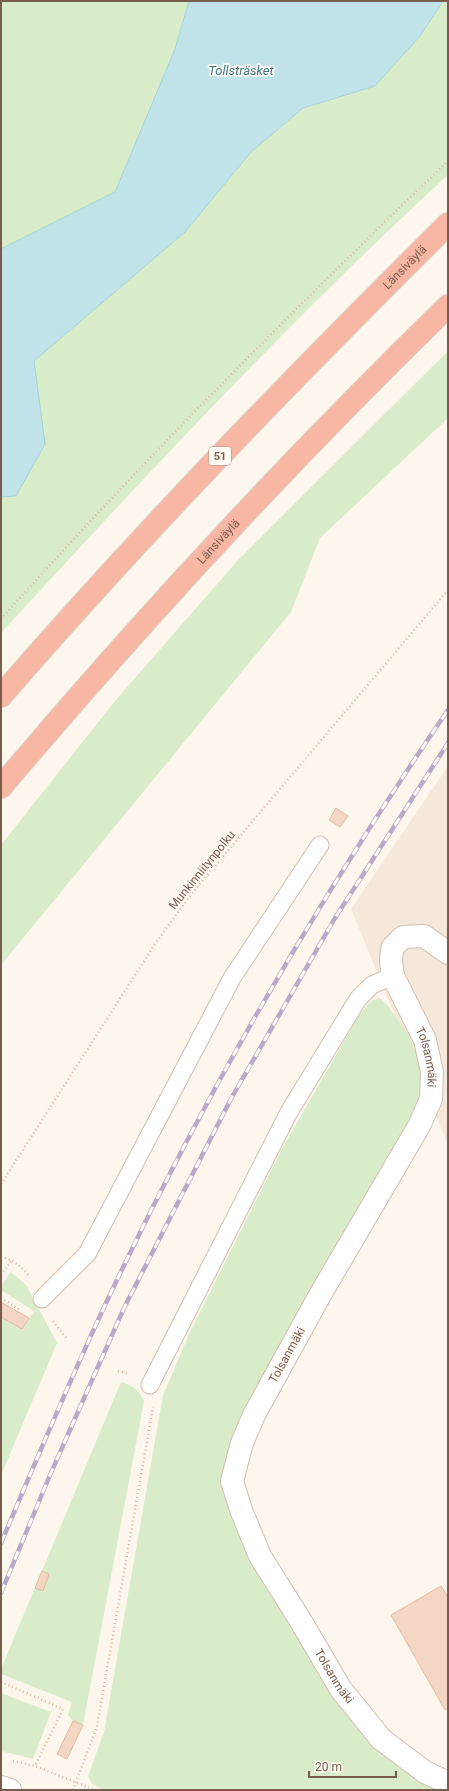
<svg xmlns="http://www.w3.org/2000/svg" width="449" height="1791" font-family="Roboto,sans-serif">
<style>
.residential{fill:#f5e8da}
.green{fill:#d8ecc9}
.water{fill:#bfe3e8;stroke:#a5d3da}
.building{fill:#f3d5c3;stroke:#e6bba3}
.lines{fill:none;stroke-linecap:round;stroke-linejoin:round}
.service-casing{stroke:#d1beb0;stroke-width:19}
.minor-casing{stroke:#d1beb0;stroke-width:24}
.tertiary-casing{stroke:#d1beb0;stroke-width:24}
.motorway-casing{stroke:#dad1cd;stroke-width:24}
.path{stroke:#d9b8a5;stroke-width:2.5;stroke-dasharray:1 3;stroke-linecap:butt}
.service{stroke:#fff;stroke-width:17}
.minor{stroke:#fff;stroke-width:22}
.tertiary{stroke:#fff;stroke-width:22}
.motorway{stroke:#f7b7a3;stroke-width:22}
.rail-casing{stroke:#b9a8c9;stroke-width:4.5}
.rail{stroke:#fffaf3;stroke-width:3;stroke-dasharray:9;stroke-linecap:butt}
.labels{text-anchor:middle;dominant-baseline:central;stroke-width:3.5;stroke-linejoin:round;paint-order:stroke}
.shield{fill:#fffaf3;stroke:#a28b7f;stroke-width:1}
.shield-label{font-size:11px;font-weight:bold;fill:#7a5c4d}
.street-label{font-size:12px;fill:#7a5c4d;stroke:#fffaf3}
.water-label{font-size:13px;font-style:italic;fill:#437c86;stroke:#fffaf3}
</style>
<rect width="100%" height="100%" fill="#fdf6ec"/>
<path class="residential" d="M448 766V1145L351 909Z"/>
<g class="green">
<path d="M1 1H189L175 49 115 192 1 249Z"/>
<path d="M443 1H448V175C291 319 145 476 1 633V497L16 495 37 393 34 361 185 232 251 152 303 108 375 86 420 36Z"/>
<path d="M448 351V418L320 538 291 612 1 965V845L115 701 239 559Z"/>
<path d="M380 998 387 1005 408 1034 419 1061 421 1097 407 1136 224 1476 332 1684 442 1790H104L92 1784 88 1776 104 1732 163 1395 190 1332 283 1147 359 1015 371 1001Z"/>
<path d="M11 1272 26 1285 57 1343 1 1475V1317L22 1329 34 1311 1 1290V1286Z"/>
<path d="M121 1382C133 1386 139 1389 144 1401L83 1725 73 1721 68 1715 72 1702 1 1674V1669Z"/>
<path d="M1 1693 51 1712 33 1759 1 1751Z"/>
</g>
<path class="water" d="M189 1H443L420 36 375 86 303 108 251 152 185 232 34 361 45 444 16 496 1 497V249L115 192 175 49Z"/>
<g class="building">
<path d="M336 808 348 816 340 827 329 820Z"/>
<path d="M1 1302 29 1318 22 1329 1 1317Z"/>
<path d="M42 1571 49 1574 43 1591 35 1588Z"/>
<path d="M441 1586 448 1597V1708L445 1710 391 1615Z"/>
<path d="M73 1721 83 1725 67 1759 57 1754Z"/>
</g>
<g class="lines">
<g class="service-casing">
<g id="service">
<path d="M42 1299 87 1254 232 978 320 845"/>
<path d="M150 1385 289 1112 358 999 372 985 393 976"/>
</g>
</g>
<g class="minor-casing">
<g id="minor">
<path id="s1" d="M448 953 424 936 403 937 392 948 391 961 393 976 425 1040 432 1072 431 1099 419 1126 320 1295 254 1415 242 1443 232 1481 241 1510 260 1556 302 1623 340 1688 381 1739 425 1772 448 1783"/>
</g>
</g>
<g class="tertiary-casing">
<path id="tertiary" d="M1 1787 10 1790"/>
</g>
<g class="motorway-casing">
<g id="motorway">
<path id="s2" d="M1 696C143 532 294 377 448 224"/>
<path id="s3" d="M1 787C142 620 291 459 448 306"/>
</g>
</g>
<g class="path">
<path d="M1 619C143 460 294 309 448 161"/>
<path d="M1 1184 155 944 193 892 448 590"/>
<path d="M1 1257C13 1259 23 1268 30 1277"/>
<path d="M1 1275 11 1261"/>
<path d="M1 1298 20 1310"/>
<path d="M53 1321 67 1339"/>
<path d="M118 1371 129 1374"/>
<path d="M1 1682 63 1709 35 1766"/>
<path d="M13 1761 35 1766 95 1790"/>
<path d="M73 1790 97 1726 153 1407"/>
</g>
<use href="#service" class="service"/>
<use href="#minor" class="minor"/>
<use href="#tertiary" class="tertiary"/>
<use href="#motorway" class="motorway"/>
<g class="rail-casing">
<g id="rail">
<path d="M1 1543C35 1463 69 1382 106 1303 203 1097 319 898 448 710"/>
<path d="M1 1593 50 1475 124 1308 232 1097 335 918 448 743"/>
</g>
</g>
<use href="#rail" class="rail"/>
</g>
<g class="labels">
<rect class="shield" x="209" y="447" width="22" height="18" rx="3"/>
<g class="shield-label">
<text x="220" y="456">51</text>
</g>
<g class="street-label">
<text stroke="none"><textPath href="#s2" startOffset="589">Länsiväylä</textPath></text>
<text stroke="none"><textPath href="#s3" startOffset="328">Länsiväylä</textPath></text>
<text transform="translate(202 870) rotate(-51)">Munkinniitynpolku</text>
<text stroke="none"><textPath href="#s1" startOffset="183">Tolsanmäki</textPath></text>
<text transform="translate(287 1355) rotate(-61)">Tolsanmäki</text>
<text stroke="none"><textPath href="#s1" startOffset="879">Tolsanmäki</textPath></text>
</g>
<g class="water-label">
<text x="241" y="70">Tollsträsket</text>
</g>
</g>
<rect width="449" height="1791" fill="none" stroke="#7a5c4d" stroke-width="4"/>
<path d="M309 1771v6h87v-6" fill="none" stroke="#7a5c4d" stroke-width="2"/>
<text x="315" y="1771" font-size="12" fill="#7a5c4d" stroke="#fffaf3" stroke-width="3" paint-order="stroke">20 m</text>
</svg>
